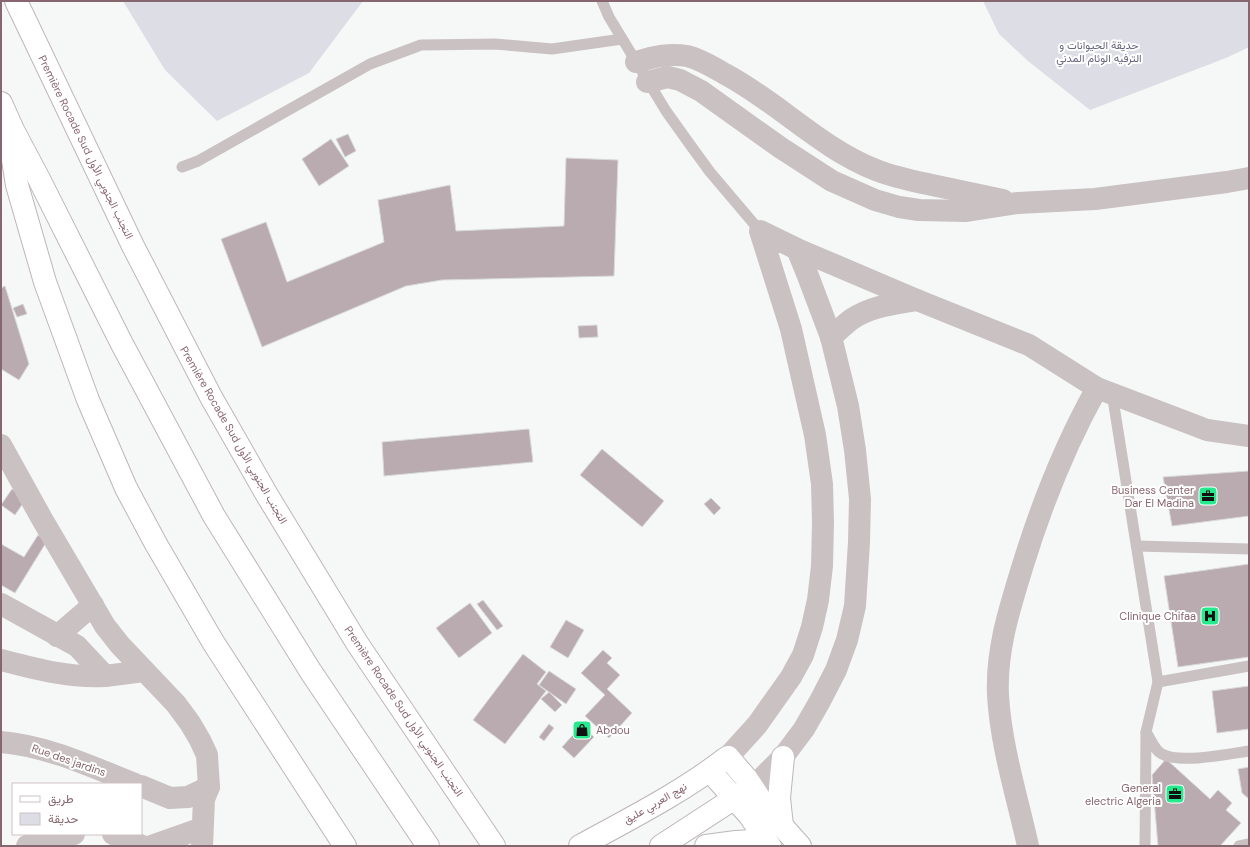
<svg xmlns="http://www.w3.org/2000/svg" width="1250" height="847" font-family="'DM Sans',Vazirmatn,sans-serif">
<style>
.green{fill:#dcdde5}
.building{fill:#baabb0;stroke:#d8d9da}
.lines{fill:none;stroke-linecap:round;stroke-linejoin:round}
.primary-casing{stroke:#beb4b7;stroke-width:24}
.highway-casing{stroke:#beb6b8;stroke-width:24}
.lane{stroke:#cac1c3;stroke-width:11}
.street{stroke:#cac1c3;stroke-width:22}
.primary{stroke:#fff;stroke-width:22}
.highway{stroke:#fff;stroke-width:22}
.labels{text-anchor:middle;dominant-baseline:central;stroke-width:4;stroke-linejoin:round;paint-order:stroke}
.park-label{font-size:11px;fill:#68667e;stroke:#fff}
.street-label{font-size:11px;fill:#88666f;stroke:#fff}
.poi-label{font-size:11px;fill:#88666f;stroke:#fff;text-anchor:end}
</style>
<rect width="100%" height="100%" fill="#f6f8f8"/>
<g class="green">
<path d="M123 1H363L309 73 217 121 165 70Z"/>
<path d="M983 1H1249V47L1226 58 1090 110 1028 61 999 34Z"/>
</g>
<g class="building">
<path d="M348 134 356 151 345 157 336 139Z"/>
<path d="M331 139 349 166 319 186 302 159Z"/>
<path d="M566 158 618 160 614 276 442 280 406 286 262 347 221 239 266 222 287 282 384 242 378 200 450 185 456 231 564 226Z"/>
<path d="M5 286 29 364 19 380 1 369V288Z"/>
<path d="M23 304 27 314 17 317 13 308Z"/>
<path d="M597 325 598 337 579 338 578 326Z"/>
<path d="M529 429 533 462 384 476 382 442Z"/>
<path d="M602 449 664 501 642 527 580 475Z"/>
<path d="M1249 471V516L1172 526 1163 477Z"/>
<path d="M12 489 26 499 15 515 1 505Z"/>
<path d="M711 498 721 508 714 515 704 504Z"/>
<path d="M38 535 47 541 15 593 1 585V544L24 557Z"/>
<path d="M1249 564V657L1178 667 1164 576Z"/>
<path d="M483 600 503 626 497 630 477 604Z"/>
<path d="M470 603 492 633 459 658 436 628Z"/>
<path d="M566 620 584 630 568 658 550 647Z"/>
<path d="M603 650 612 658 607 663 620 675 607 689 632 713 609 738 585 716 605 695 581 673Z"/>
<path d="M523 654 546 672 537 684 546 691 505 744 473 720Z"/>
<path d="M549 671 576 689 566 704 539 685Z"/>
<path d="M1249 686V729L1217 733 1212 691Z"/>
<path d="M549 692 562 705 555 712 541 699Z"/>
<path d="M549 724 554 728 544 741 539 737Z"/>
<path d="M582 725 594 737 574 758 562 747Z"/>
<path d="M1166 759 1210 799 1218 790 1232 803 1226 810 1241 823 1220 846H1158L1152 775Z"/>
<path d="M1249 767V799L1242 793 1238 769Z"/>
</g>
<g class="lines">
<g class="primary-casing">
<g id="primary">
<path d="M580 846C629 819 681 793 725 759"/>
<path d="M661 846 750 788"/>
</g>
</g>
<g class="highway-casing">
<g id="highway">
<path d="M16 1 133 246 211 397 267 495 357 643 494 846"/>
<path d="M1 103 13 130 39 179 122 344 214 516 311 672 428 846"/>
<path d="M13 134V160L17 185 45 282 88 400 126 488 156 544 213 642 345 846"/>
<path d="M728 757 747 779 767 809 800 846"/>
<path d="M710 771 750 816 767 842"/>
<path d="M782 826 779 798 783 757"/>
<path d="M706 846 736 842 752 841 767 842 770 846"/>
</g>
</g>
<g class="lane">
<path d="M602 1 609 17 666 111 691 146 710 172 760 231"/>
<path d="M182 167 198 161 370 64 421 45 495 44 552 49 622 39"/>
<path d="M1112 393 1158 682 1146 732C1151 739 1154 750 1162 754 1179 764 1229 754 1249 751"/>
<path d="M1137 546 1249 549"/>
<path d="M1158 682 1249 666"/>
<path d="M1145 846 1146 732"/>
<path d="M1239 846 1249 844"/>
</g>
<g class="street">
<path d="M636 62C653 57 669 53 687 56 700 59 713 67 725 74 778 102 820 148 876 170 893 177 913 181 932 185 955 190 979 195 1003 200"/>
<path d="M647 82 668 77 680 80 701 91 781 148 832 181 875 200 899 207 919 210 965 211 1018 203 1095 199 1227 182 1249 178"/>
<path d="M797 249 917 300 1029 345 1097 388 1207 430 1249 436"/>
<path d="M831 337C838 331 845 324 852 319 871 306 894 304 917 300"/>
<path d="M1 445 42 519 105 626 120 645 176 704 190 723 200 740 207 755 209 787 204 799 202 846"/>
<path d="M1 604 77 646 105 676 144 671"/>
<path d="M57 636 93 605"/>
<path d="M1 660C36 669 69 678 105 676"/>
<path d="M1 742C48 746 92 767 135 784"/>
<path d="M728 757 757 725 791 677 803 655 812 627 818 600 822 566 823 522 822 484 815 435 791 329 760 231 797 249 808 276 831 337 848 406 855 450 860 499 859 542 855 606 847 640 836 670 820 701 804 729 783 757 753 787"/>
<path d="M141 786 170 798 188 797 209 787"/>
<path d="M113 834 142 846"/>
<path d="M27 846 74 834"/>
<path d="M151 846 202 828"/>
<path d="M1028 846C1017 796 1001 747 998 695 996 651 1009 610 1022 568 1041 506 1065 445 1097 388"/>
</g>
<use href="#primary" class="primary"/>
<use href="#highway" class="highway"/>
</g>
<defs>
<g id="office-square" transform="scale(1)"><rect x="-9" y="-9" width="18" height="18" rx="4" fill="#25e98c" stroke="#fff"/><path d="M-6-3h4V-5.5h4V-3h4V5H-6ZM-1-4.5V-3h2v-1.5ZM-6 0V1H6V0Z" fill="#111"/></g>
<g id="hospital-square" transform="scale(1)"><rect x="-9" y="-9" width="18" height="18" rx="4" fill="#25e98c" stroke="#fff"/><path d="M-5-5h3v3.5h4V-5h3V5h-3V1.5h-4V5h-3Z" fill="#111"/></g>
<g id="shop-square" transform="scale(1)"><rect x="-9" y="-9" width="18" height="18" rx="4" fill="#25e98c" stroke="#fff"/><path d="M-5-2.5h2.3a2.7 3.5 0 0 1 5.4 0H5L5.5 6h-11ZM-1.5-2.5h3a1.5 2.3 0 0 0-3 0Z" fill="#111"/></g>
</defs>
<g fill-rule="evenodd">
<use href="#office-square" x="1208" y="496"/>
<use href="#hospital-square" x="1210" y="616"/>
<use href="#shop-square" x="582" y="730"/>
<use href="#office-square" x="1175" y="794"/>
</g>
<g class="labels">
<g class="park-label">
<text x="1099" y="45">حديقة الحيوانات و<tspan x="1099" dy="13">الترفيه الوئام المدني</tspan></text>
</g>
<g class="street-label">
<text transform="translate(86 147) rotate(64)">Première Rocade Sud التجنب الجنوبي الأول</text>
<text transform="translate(234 435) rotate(60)">Première Rocade Sud التجنب الجنوبي الأول</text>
<text transform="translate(404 711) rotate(56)">Première Rocade Sud التجنب الجنوبي الأول</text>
<text transform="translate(69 760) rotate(19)">Rue des jardins</text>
<text transform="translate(655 803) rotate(-30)">نهج العربي عليق</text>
</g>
<g class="poi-label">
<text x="1194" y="490">Business Center<tspan x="1194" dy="13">Dar El Madina</tspan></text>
<text x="1196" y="616">Clinique Chifaa</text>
<text x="596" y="730" text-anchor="start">Abdou</text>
<text x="1161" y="788">General<tspan x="1161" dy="13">electric Algeria</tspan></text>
</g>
</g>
<rect width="1250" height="847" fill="none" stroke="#88666f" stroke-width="4"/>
<rect x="12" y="783" width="130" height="52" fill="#ffffff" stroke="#cfc2c5"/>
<rect x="20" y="796" width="20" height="6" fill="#ffffff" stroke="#cfc2c5"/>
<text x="48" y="803" font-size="12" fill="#88666f">طريق</text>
<rect x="20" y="813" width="20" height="12" fill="#dcdde5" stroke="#cfc2c5"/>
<text x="48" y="823" font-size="12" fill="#88666f">حديقة</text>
</svg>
